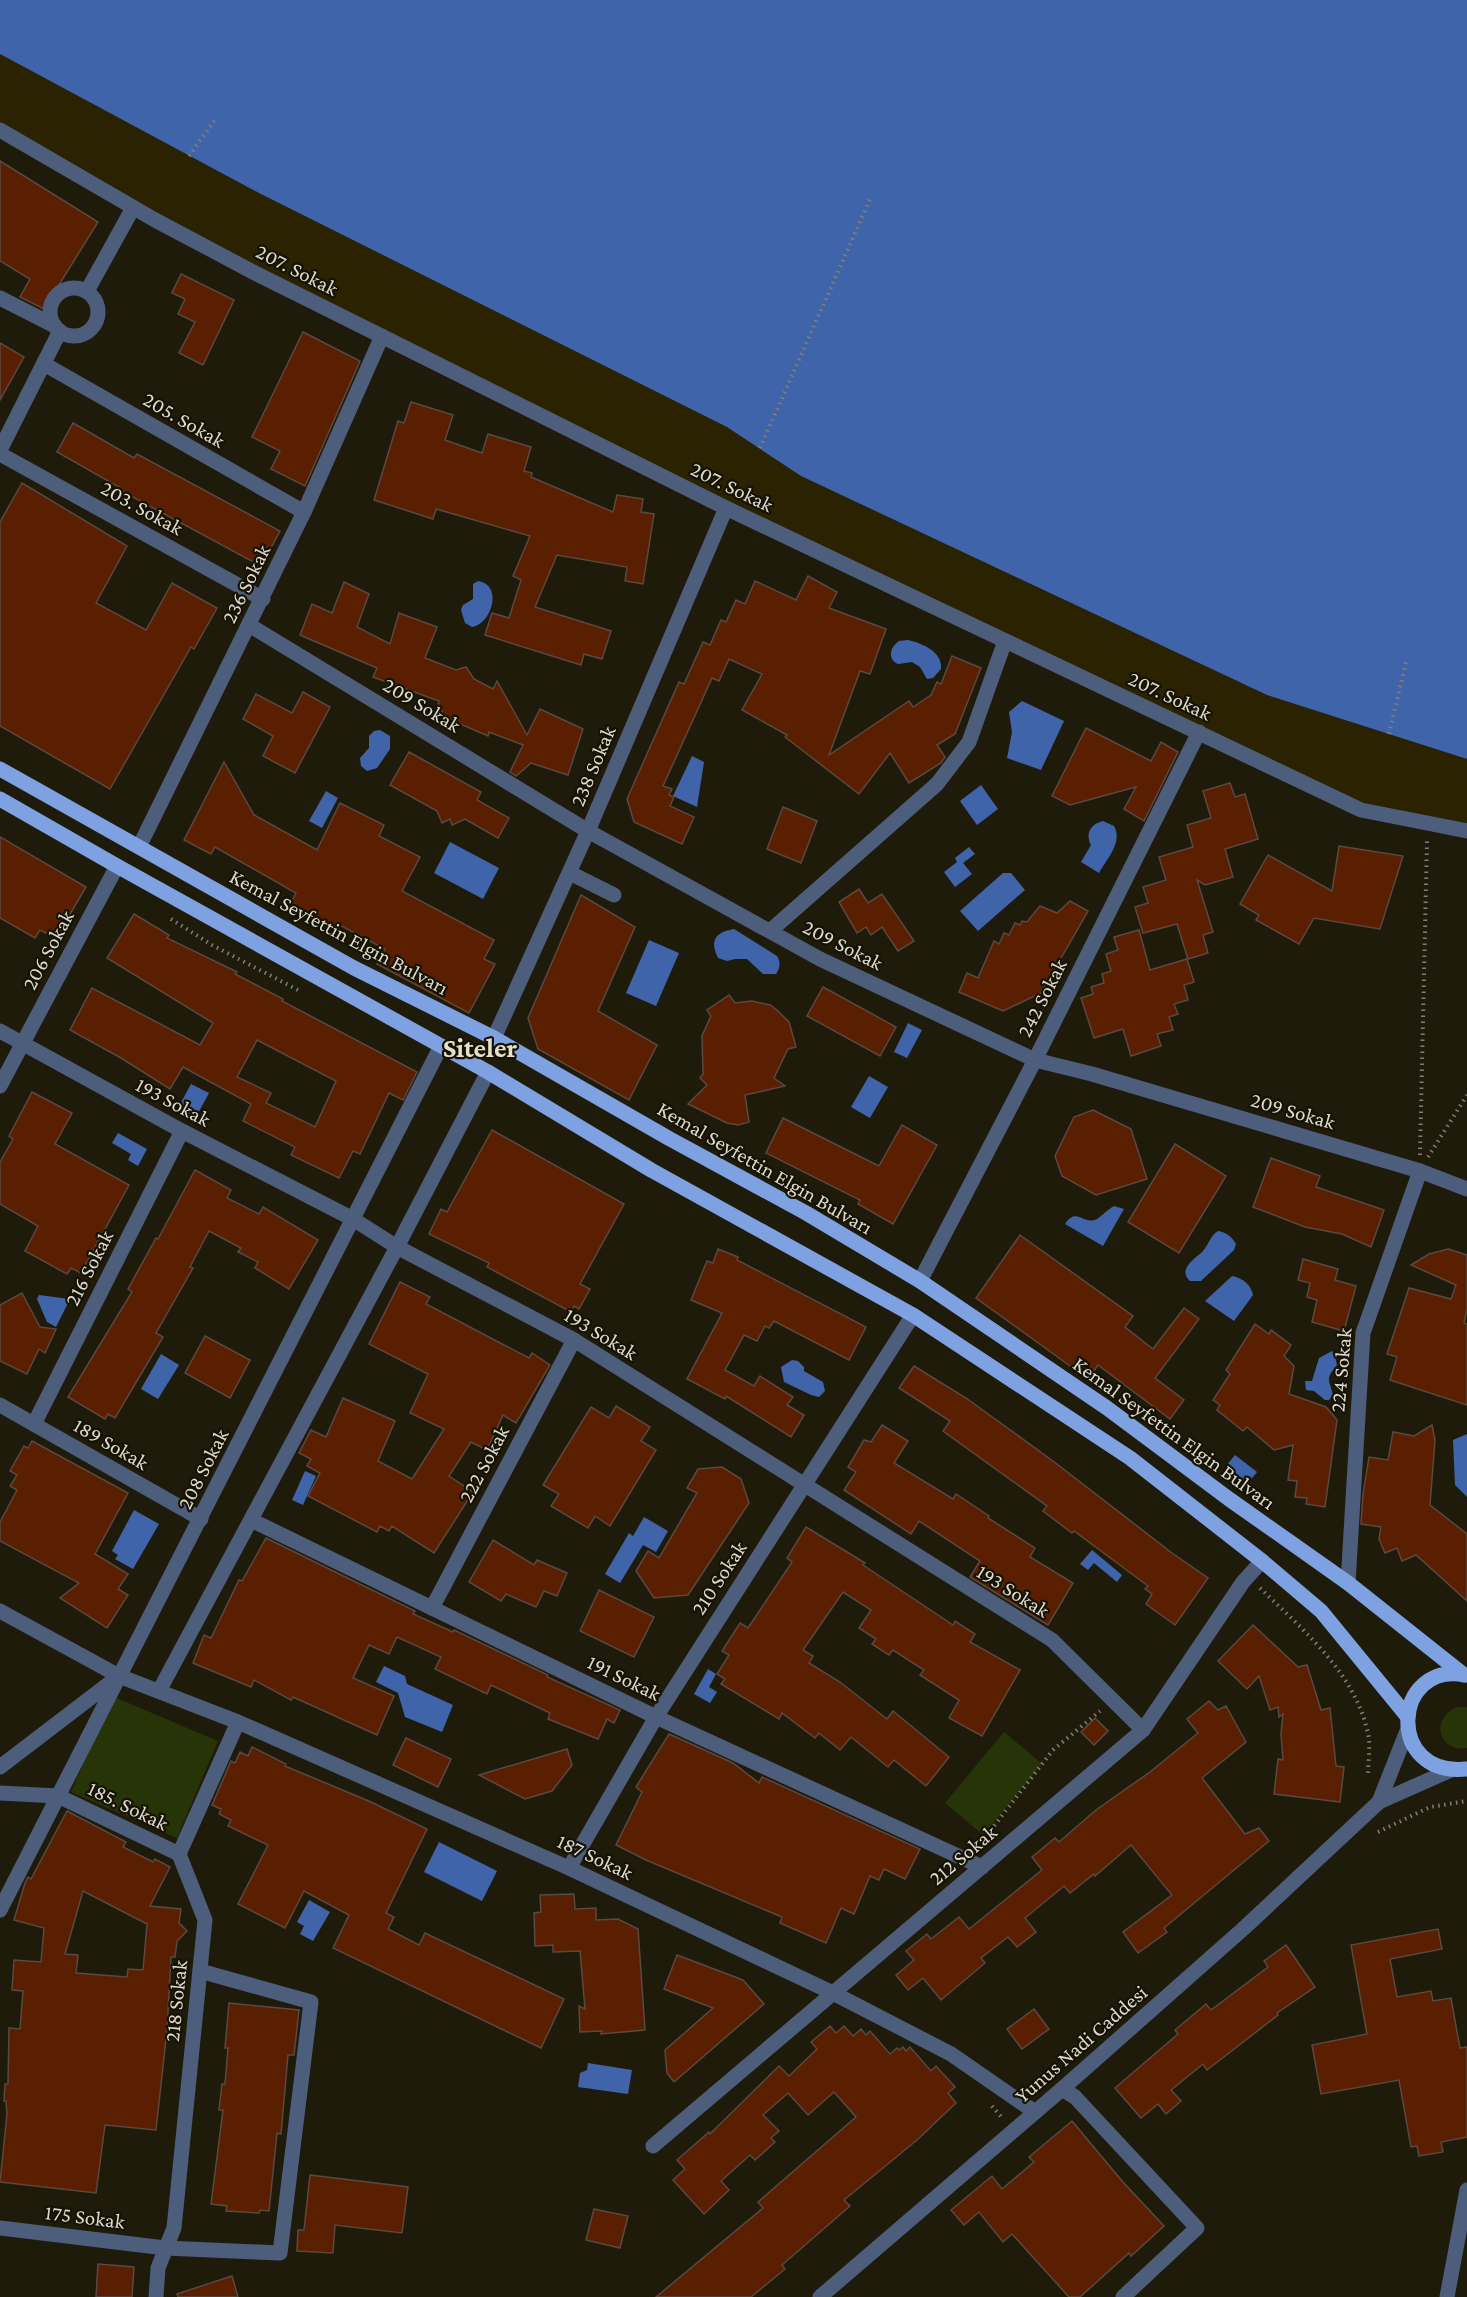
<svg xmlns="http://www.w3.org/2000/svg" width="1467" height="2297" font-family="'Crimson Pro',serif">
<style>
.green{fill:#263408}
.sand{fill:#2a2201}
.water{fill:#4064aa}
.building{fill:#591f00;stroke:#5b4841;stroke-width:1.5;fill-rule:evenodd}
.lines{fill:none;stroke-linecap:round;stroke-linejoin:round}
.path{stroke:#827f72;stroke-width:4;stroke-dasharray:1.5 4.5;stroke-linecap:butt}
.minor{stroke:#4d5e7c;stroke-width:15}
.major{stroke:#7ea2e1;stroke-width:15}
.labels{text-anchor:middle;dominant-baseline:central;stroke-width:4.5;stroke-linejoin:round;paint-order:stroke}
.street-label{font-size:21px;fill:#dcd9cf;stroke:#161204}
.district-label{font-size:27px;font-weight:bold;fill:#e5dfcb;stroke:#161204}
</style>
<rect width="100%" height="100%" fill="#1f1b0b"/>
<g class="green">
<path d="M112 1696 218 1741 177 1838 71 1792Z"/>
<path d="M1457 1707H1467V1748C1438 1753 1430 1718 1457 1707Z"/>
<path d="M1004 1732 1042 1764 983 1835 945 1803Z"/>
</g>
<path class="sand" d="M0 54 259 193 727 427 801 476 1267 695 1467 759V831L1361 810 382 336 0 130Z"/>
<g class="water">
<path d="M0 0H1467V759L1267 695 801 476 727 427 259 193 0 54Z"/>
<path d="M478 581C504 585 491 625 472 627L465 623 461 610 463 605 473 599V584Z"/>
<path d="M908 640C922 643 943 652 941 669L933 678 927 679 920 667 912 662 898 664C887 659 890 647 899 641Z"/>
<path d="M1022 701 1064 721 1041 770 1007 758 1012 732 1009 712Z"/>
<path d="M380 730 390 736V749L377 768 367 771 361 766 360 758 369 748V736L374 731Z"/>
<path d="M692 756 704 762 697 807 673 796Z"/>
<path d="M981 785 998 809 977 825 960 801Z"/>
<path d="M326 791 338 798 322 828 309 821Z"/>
<path d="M1103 821 1114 826C1123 842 1107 859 1099 873L1081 862 1091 845C1085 833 1091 824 1103 821Z"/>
<path d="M450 842 499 868 483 899 434 873Z"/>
<path d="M969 847 975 854 963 863 972 874 955 887 944 872 957 862 955 858Z"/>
<path d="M1003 873H1011L1025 890 978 931 960 911Z"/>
<path d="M734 929 777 956C781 962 780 968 776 974H763L747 959H735L727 961 718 958C709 940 716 932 734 929Z"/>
<path d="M649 940 679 953 656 1006 626 993Z"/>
<path d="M908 1023 922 1030 907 1058 894 1052Z"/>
<path d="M869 1076 888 1087 870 1118 851 1107Z"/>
<path d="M191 1084 209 1093 196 1117 178 1108Z"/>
<path d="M118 1133 147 1149 138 1166 128 1160 131 1154 112 1143Z"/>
<path d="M1114 1206 1124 1209 1103 1246 1065 1224C1077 1206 1083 1226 1097 1219 1103 1215 1107 1210 1114 1206Z"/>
<path d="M1218 1231C1226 1232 1232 1237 1236 1244L1234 1250 1201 1281H1190C1177 1269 1195 1259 1203 1251 1209 1244 1210 1236 1218 1231Z"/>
<path d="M1232 1276C1243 1278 1251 1285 1253 1295L1234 1321 1205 1301Z"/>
<path d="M39 1295 70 1299 56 1327 47 1322 37 1299Z"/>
<path d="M1332 1351 1335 1356 1337 1365C1325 1379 1329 1379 1333 1395L1329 1400H1325L1314 1391 1306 1390 1305 1381H1312L1319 1358Z"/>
<path d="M161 1354 179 1365 158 1399 141 1389Z"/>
<path d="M792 1360 798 1361 804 1367V1371L823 1382 825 1391 819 1397 811 1395 784 1382 781 1367Z"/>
<path d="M1467 1434V1497L1455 1485 1453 1440Z"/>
<path d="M1235 1455 1257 1472 1248 1483 1226 1466Z"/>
<path d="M305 1471 316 1476 303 1505 292 1500Z"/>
<path d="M134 1510 159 1524 133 1569 115 1559 118 1555 112 1551Z"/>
<path d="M644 1517 668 1531 656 1552 643 1545 620 1583 605 1574 629 1533 633 1536Z"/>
<path d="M1092 1550 1122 1575 1117 1582 1094 1563 1088 1570 1080 1564Z"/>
<path d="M384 1666 405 1676 407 1684 453 1705 442 1732 405 1717 398 1693 376 1682Z"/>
<path d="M708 1669 716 1674 709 1687 717 1692 710 1703 694 1694Z"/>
<path d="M439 1842 497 1871 482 1901 424 1872Z"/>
<path d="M309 1900 330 1912 313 1941 300 1934 304 1926 297 1922Z"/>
<path d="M588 2063 632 2070 628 2094 578 2087 580 2073 587 2070Z"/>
</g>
<g class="building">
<path d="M0 161 98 222 44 309 20 297 30 279 0 261Z"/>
<path d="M181 274 234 300 203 365 179 353 195 322 178 314 185 299 172 293Z"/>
<path d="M303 332 360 361 305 486 271 469 280 451 252 437Z"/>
<path d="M0 343 24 357 0 400Z"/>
<path d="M411 402 453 415 445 440 482 453 488 434 531 447 524 471 532 473 531 477 613 512 617 495 643 499 641 512 654 514 643 584 625 581 627 567 557 555 535 607 611 631 602 659 584 654 581 665 485 635 492 613 509 618 521 580 513 576 530 536 436 509 433 519 374 500 398 421 404 423Z"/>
<path d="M73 423 134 458 137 454 280 531 261 566 118 489 119 487 57 452Z"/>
<path d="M22 483 127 546 96 603 146 630 172 583 217 608 194 649 191 647 110 789 0 726V522Z"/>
<path d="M808 576 837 592 829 608 886 629 870 674 860 671 829 755 909 701 913 707 931 695 937 682 941 684 952 656 981 668 955 734 937 745 945 757 941 763 909 783 890 753 859 794 785 737 787 735 742 710 762 674 729 659 719 681 712 678 663 786 672 789 669 795 674 797 670 806 694 817 682 844 634 822 627 799 679 682 684 684 703 642 710 645 721 620 726 622 736 600 745 604 755 581 796 600Z"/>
<path d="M344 582 369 594 357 627 390 644 399 613 437 627 425 658 456 670 466 667 474 679 493 689 497 681 527 735 540 709 583 729 568 775 531 763 516 776 510 772 523 745 489 732 488 736 442 716V711L437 709 439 701 373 677 377 668 300 635 312 604 332 613Z"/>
<path d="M303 692 330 707 295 773 263 756 273 736 243 719 256 694 292 713Z"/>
<path d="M1086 728 1151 761 1161 742 1178 752 1144 821 1124 809 1136 787 1070 805 1052 796Z"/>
<path d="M409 752 481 792 477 800 509 818 498 838 465 819 452 825 450 819 442 823 437 811 390 785Z"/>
<path d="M224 762 254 815 317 850 340 803 384 825 379 836 420 857 402 891 494 940 484 959 495 964 469 1013 377 964 385 949 336 923 333 930 288 908 296 893 215 847 211 854 184 840Z"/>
<path d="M1230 783 1235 797 1245 794 1258 839 1225 849 1233 877 1205 885 1197 880 1213 932 1203 935 1208 953 1188 959 1177 924 1143 933 1135 907 1148 903 1143 887 1166 880 1159 857 1193 847 1187 825 1211 818 1203 791Z"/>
<path d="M783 807 817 821 801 863 767 849Z"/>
<path d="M0 837 86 887 56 938 40 930 35 938 0 918Z"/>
<path d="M1339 846 1403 856 1380 929 1314 918 1299 944 1256 920 1259 915 1240 904 1268 855 1332 891Z"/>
<path d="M859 889 868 903 882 894 914 941 898 951 882 927 871 935 866 927 857 933 839 902Z"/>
<path d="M581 895 635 927 598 1011 657 1045 629 1100 538 1049 528 1018Z"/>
<path d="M1070 901 1088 911 1041 993 1003 1011 959 992 967 973 978 978 994 941 999 944 1004 933 1009 935 1015 923 1020 925 1022 921 1027 922 1040 906 1057 913Z"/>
<path d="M134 914 169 935 167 938 237 972 235 974 283 999 282 1001 417 1072 403 1100 389 1093 360 1154 353 1151 339 1178 291 1155 295 1147 243 1121 251 1104 183 1067 170 1089 121 1058 70 1030 92 988 200 1045 213 1023 107 958ZM257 1040 336 1081 315 1127 266 1103 271 1093 237 1077Z"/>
<path d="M1139 930 1150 970 1187 959 1194 982 1184 985 1188 1000 1174 1004 1178 1014 1169 1017 1173 1030 1157 1034 1161 1046 1131 1056 1123 1029 1094 1038 1081 998 1093 994 1091 987 1104 983 1102 974 1111 971 1106 954 1118 950 1114 937Z"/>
<path d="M823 987 896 1027 880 1056 807 1016Z"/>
<path d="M729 995 735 1003 752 1001 770 1005 777 1010 789 1022 796 1047 788 1049 774 1078 785 1086 745 1095 749 1122 738 1125 727 1123 688 1104 707 1085 700 1078 703 1074 702 1036 711 1016 707 1010Z"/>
<path d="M32 1092 72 1113 55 1144 129 1185 81 1273 71 1268 67 1274 25 1251 38 1226 0 1204V1162L13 1139 9 1136Z"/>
<path d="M1093 1110 1131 1129 1147 1179 1096 1195 1062 1176 1055 1156 1074 1117Z"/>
<path d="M783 1118 879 1166 902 1125 937 1145 893 1224 858 1204 860 1200 766 1153Z"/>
<path d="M492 1130 624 1204 580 1284 590 1289 579 1309 574 1306 571 1312 487 1267 489 1263 429 1234 441 1209 447 1212Z"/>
<path d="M1175 1144 1226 1176 1179 1253 1128 1222Z"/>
<path d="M1271 1158 1320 1176 1316 1187 1384 1210 1371 1247 1342 1234 1305 1227 1253 1207Z"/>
<path d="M195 1170 231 1190 227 1198 259 1214 263 1207 318 1240 289 1289 255 1268 258 1262 238 1252 241 1248 209 1231 190 1267 193 1268 156 1333 163 1337 115 1418 108 1414 105 1419 68 1397 132 1292 128 1289 156 1238 158 1239Z"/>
<path d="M1020 1235 1133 1316 1125 1327 1153 1349 1184 1308 1199 1319 1155 1378 1184 1400 1170 1419 1098 1365 1088 1379 976 1298Z"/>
<path d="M718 1249 738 1257 737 1260 866 1327 849 1360 774 1321 769 1328 765 1326 757 1341 744 1335 725 1370 754 1386 760 1376 793 1397 787 1405 804 1415 791 1437 726 1396 725 1399 687 1379 722 1313 691 1300 707 1261 713 1263Z"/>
<path d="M1448 1249 1467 1255V1309L1464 1323 1467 1324V1405L1390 1380 1397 1357 1387 1354 1409 1288 1451 1299 1456 1285 1411 1265 1429 1254Z"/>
<path d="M1303 1259 1338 1269 1335 1280 1356 1286 1344 1331 1312 1322 1317 1300 1307 1297 1310 1283 1298 1280Z"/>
<path d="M400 1282 430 1297 426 1304 529 1358 532 1353 550 1365 516 1423 503 1415 487 1450 471 1442 449 1476 473 1492 434 1553 392 1526 389 1531 380 1526 377 1532 308 1496 320 1473 307 1466 311 1459 299 1453 311 1430 326 1437 343 1398 395 1421 378 1461 412 1479 444 1429 410 1413 428 1374 369 1344Z"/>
<path d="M22 1293 40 1327 56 1329 45 1353 39 1349 27 1374 0 1361V1305Z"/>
<path d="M1255 1324 1269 1334 1271 1330 1291 1345 1284 1356 1294 1366 1289 1394 1326 1407 1337 1420 1325 1507 1306 1504 1307 1498 1295 1497 1297 1481 1288 1480 1293 1445 1274 1450 1247 1427 1243 1431 1217 1410 1220 1405 1213 1400 1230 1374 1226 1370Z"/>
<path d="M205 1336 250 1360 230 1398 185 1373Z"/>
<path d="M914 1366 966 1398 1053 1461 1172 1553 1208 1578 1175 1625 1146 1604 1152 1594 1145 1589 1148 1586 1074 1531 1072 1533 1043 1511 1047 1506 943 1431 950 1421 899 1388Z"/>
<path d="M616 1406 650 1427 641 1441 656 1450 610 1526 595 1516 588 1528 551 1506 559 1494 543 1485 591 1407 609 1418Z"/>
<path d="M882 1425 908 1441 894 1463 953 1499 956 1494 989 1516 988 1518 1035 1548 1030 1557 1073 1583 1048 1625 970 1577 980 1561 919 1521 911 1534 844 1490 856 1472 848 1467 864 1440 871 1442Z"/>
<path d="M1432 1425 1435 1440 1430 1505 1467 1534V1601L1416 1555 1402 1561 1397 1548 1385 1553 1379 1539 1381 1527 1361 1524 1363 1494 1369 1457 1388 1460 1393 1432 1414 1436Z"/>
<path d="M32 1441 128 1493 95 1554 128 1574 118 1589 128 1595 107 1628 60 1598 79 1583 0 1541V1522L17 1490 10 1486 17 1475 10 1471 24 1446 28 1448Z"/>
<path d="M722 1467 741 1479 749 1503 688 1595 654 1598 636 1571 648 1551 659 1558 697 1493 687 1488 698 1469Z"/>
<path d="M806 1527 865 1563 863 1565 953 1625 955 1621 975 1634 970 1642 1020 1670 982 1736 949 1718 959 1700 920 1675 924 1670 893 1650 889 1655 872 1644 876 1639 859 1628 871 1610 843 1592 803 1650 813 1656 809 1663 840 1682 887 1719 893 1711 949 1757 926 1786 894 1760 888 1767 851 1737 840 1750 819 1733 815 1738 782 1713 779 1719 721 1684 725 1679 717 1674 729 1655 722 1651 740 1623 748 1628 792 1562 787 1558Z"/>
<path d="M266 1538 415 1611 413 1614 453 1632 454 1630 548 1675 547 1677 620 1710 614 1723 607 1719 598 1739 548 1719 550 1713 491 1685 487 1694 435 1669 441 1657 397 1637 389 1654 369 1645 353 1678 394 1696 377 1735 293 1697 291 1700 254 1680 251 1687 193 1663 204 1635 211 1638 239 1580 242 1581Z"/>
<path d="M493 1540 534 1565 537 1560 567 1573 557 1596 544 1591 536 1607 506 1594 501 1601 469 1582Z"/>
<path d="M599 1590 654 1617 634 1657 580 1631Z"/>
<path d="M1253 1625 1298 1667 1307 1665 1321 1710 1330 1708 1336 1766 1344 1767 1340 1802 1274 1794 1278 1759 1283 1760 1281 1734 1283 1714 1279 1717 1278 1707 1270 1710 1259 1676 1247 1689 1218 1661Z"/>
<path d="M1209 1701 1218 1710 1226 1706 1246 1742 1202 1778 1245 1834 1259 1828 1269 1841 1164 1928 1167 1932 1138 1953 1123 1932 1172 1895 1131 1845 1095 1876 1094 1874 1070 1893 1064 1886 1025 1918 1036 1932 1017 1947 1008 1937 981 1958 985 1963 941 2000 923 1978 908 1990 896 1975 914 1960 906 1951 927 1934 931 1939 959 1917 969 1929 1042 1870 1032 1857 1055 1838 1059 1842 1096 1810 1150 1772 1198 1733 1187 1719Z"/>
<path d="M1095 1718 1108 1731 1094 1745 1081 1732Z"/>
<path d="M669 1734 733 1763 759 1783 762 1777 920 1849 905 1879 884 1869 879 1880 870 1876 854 1914 841 1908 826 1943 780 1923 782 1917 646 1860 616 1845 642 1792 636 1787Z"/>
<path d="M406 1738 451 1759 438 1787 393 1765Z"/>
<path d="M252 1747 286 1764 285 1766 371 1802 427 1829 386 1913 394 1917 388 1929 419 1945 425 1933 564 1999 541 2048 333 1948 349 1915 304 1891 285 1928 238 1904 268 1845 228 1826 231 1820 219 1814 221 1809 212 1805 231 1761 235 1763 240 1752 248 1756Z"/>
<path d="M567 1749 572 1765 552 1791 525 1799 479 1775Z"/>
<path d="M67 1811 126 1842 123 1847 153 1862 155 1859 170 1867 150 1906 181 1909 179 1923 187 1931 177 1941 175 1957H171L167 2030 156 2130 105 2125 96 2193 0 2182 7 2114 6 2101H4L5 2084H8L9 2028 20 2029 23 1991 12 1990 14 1960 41 1962 44 1928 14 1920 25 1883 28 1877 31 1879ZM83 1891 147 1924 143 1970 128 1969 127 1977 76 1973 78 1955 65 1954Z"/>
<path d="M574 1894 575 1909 596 1908V1920L618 1919 638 1929 645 2030 601 2034 602 2031 580 2032 579 2006 585 2009 580 1951 553 1952V1945L535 1946 534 1913 541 1912 540 1895Z"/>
<path d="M1438 1929 1442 1949 1390 1959 1397 1997 1431 1991 1433 2001 1451 1998 1460 2048 1467 2047V2137L1441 2142 1443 2152 1419 2156 1417 2146 1411 2147 1399 2080 1321 2094 1312 2045 1367 2034 1351 1945Z"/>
<path d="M1286 1945 1315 1987 1277 2013 1278 2015 1207 2070 1203 2064 1171 2090 1181 2101 1166 2114 1158 2104 1141 2118 1115 2088 1178 2034 1175 2030 1206 2004 1211 2010 1268 1967 1264 1961Z"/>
<path d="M677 1955 743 1980 764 2004 674 2082 667 2073 665 2050 713 2008 664 1989Z"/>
<path d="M229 2003 299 2010 294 2055H288L281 2134 277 2133 269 2211 260 2210 259 2213 226 2211 227 2206 211 2204 223 2110H219L222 2084H225L228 2048H225Z"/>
<path d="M1034 2009 1049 2029 1022 2049 1007 2029Z"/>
<path d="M830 2026 836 2033 844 2026 853 2036 861 2029 866 2035 870 2031 890 2054 897 2048 899 2050 903 2047 906 2051 910 2047 931 2071 936 2066 955 2087 948 2093 956 2103 917 2140 844 2200 850 2206 782 2265 785 2269 751 2297H656L763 2208 758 2202 856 2117 834 2092 808 2115 788 2093 763 2115 779 2131 771 2138 775 2142 755 2160 750 2155 721 2181 729 2190 704 2214 673 2180 685 2169 677 2160 709 2132 710 2134 779 2066 789 2076 817 2049 811 2042Z"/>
<path d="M1072 2121 1122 2181 1164 2226 1131 2256 1129 2253 1080 2297H1069L1012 2234 1003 2242 979 2212 964 2225 951 2210 992 2176 1002 2189 1034 2162 1029 2157Z"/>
<path d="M310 2175 408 2187 402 2233 335 2225 333 2253 297 2251 298 2230H304Z"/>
<path d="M594 2209 628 2216 620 2248 586 2240Z"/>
<path d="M98 2264 134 2267 132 2297H96Z"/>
<path d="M232 2276 238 2297H178L177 2294Z"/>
</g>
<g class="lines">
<g class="path">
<path d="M189 156 217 117"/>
<path d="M760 448 871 197"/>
<path d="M1389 734 1407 658"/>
<path d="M171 919 212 945 298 990"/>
<path d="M1420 1155 1427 841"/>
<path d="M1428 1157 1467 1095"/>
<path d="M1260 1588C1303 1630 1359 1676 1369 1739 1370 1750 1368 1764 1368 1776"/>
<path d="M1378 1832 1430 1807 1467 1801"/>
<path d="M983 1840 1053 1750 1100 1711"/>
<path d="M992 2106 1003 2119"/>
</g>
<g class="minor">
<path d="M0 130 155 220 255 273 726 508 1361 810 1467 831"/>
<circle cx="74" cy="312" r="24"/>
<path d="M87 291 133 208"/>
<path d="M0 298 55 326"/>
<path d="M44 364 304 512"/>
<path d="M0 450 60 331"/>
<path d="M0 454 263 599"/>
<path d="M249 625 588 831 820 959 1035 1060 1092 1074 1420 1171 1467 1189"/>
<path d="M139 847 304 512 382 336"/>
<path d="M570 873 614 895"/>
<path d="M770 931 937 784 969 742 1005 641"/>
<path d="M0 1031 182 1131 353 1219 397 1247 574 1340 1052 1640 1143 1730"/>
<path d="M494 1038 588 831 726 508"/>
<path d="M0 1086 117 866"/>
<path d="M920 1281 1035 1060 1199 732"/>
<path d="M0 1405 201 1519"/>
<path d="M34 1424 182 1131"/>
<path d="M251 1520 656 1717 982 1867"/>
<path d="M1348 1583 1363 1333 1420 1171"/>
<path d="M432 1608 574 1340"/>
<path d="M0 1611 119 1676 0 1767"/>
<path d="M119 1676 238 1722 569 1868 833 1993 951 2054 1035 2112"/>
<path d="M159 1691 397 1247 488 1072"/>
<path d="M0 1793 58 1796 179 1854"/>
<path d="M1379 1802 1407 1731"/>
<path d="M569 1868 656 1717 913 1315"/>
<path d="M0 1910 441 1046"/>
<path d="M1062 2089 1075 2097 1197 2228 1123 2297"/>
<path d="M653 2146 1143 1730 1243 1582 1262 1561"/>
<path d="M0 2228 165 2248 280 2253 311 2002 200 1971"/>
<path d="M156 2297 158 2268 174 2228 205 1920 179 1854 238 1722"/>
<path d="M820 2297 1062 2089 1243 1929 1379 1802 1451 1770"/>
<path d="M1447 2297 1467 2190"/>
</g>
<g class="major">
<path d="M0 769 354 968 494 1038 670 1139 806 1213 920 1281 1107 1408 1229 1499 1348 1583 1464 1675"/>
<path d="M0 799 117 866 488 1072 651 1170 913 1315 1130 1458 1262 1561 1321 1611 1407 1716"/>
<path d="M1465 1675C1392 1661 1385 1778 1467 1769"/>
</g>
</g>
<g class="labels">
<g class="street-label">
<text transform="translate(297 270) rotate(27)">207. Sokak</text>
<text transform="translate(184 420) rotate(30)">205. Sokak</text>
<text transform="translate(732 487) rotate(26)">207. Sokak</text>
<text transform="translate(142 508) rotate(29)">203. Sokak</text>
<text transform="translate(246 584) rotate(-64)">236 Sokak</text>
<text transform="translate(1170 696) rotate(25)">207. Sokak</text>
<text transform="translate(422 705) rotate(31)">209 Sokak</text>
<text transform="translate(593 766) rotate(-67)">238 Sokak</text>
<text transform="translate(339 932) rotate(28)">Kemal Seyfettin Elgin Bulvarı</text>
<text transform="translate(843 945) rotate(27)">209 Sokak</text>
<text transform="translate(48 950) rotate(-62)">206 Sokak</text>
<text transform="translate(1042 998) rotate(-63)">242 Sokak</text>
<text transform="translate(173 1102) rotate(28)">193 Sokak</text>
<text transform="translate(1293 1111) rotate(16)">209 Sokak</text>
<text transform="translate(765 1168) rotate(30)">Kemal Seyfettin Elgin Bulvarı</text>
<text transform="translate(89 1268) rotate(-63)">216 Sokak</text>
<text transform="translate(601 1334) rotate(31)">193 Sokak</text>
<text transform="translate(1341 1370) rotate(-85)">224 Sokak</text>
<text transform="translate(1174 1433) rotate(36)">Kemal Seyfettin Elgin Bulvarı</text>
<text transform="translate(111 1444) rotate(30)">189 Sokak</text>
<text transform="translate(484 1464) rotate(-62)">222 Sokak</text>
<text transform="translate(203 1469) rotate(-63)">208 Sokak</text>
<text transform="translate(719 1578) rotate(-57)">210 Sokak</text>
<text transform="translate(1013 1591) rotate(32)">193 Sokak</text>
<text transform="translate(624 1678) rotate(26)">191 Sokak</text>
<text transform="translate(128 1806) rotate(26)">185. Sokak</text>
<text transform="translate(963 1855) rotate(-40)">212 Sokak</text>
<text transform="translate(595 1857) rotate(25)">187 Sokak</text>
<text transform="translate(176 2001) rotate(-84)">218 Sokak</text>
<text transform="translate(1081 2044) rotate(-41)">Yunus Nadi Caddesi</text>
<text transform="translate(85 2217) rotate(7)">175 Sokak</text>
</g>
<g class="district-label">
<text x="480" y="1048">Siteler</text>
</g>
</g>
</svg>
